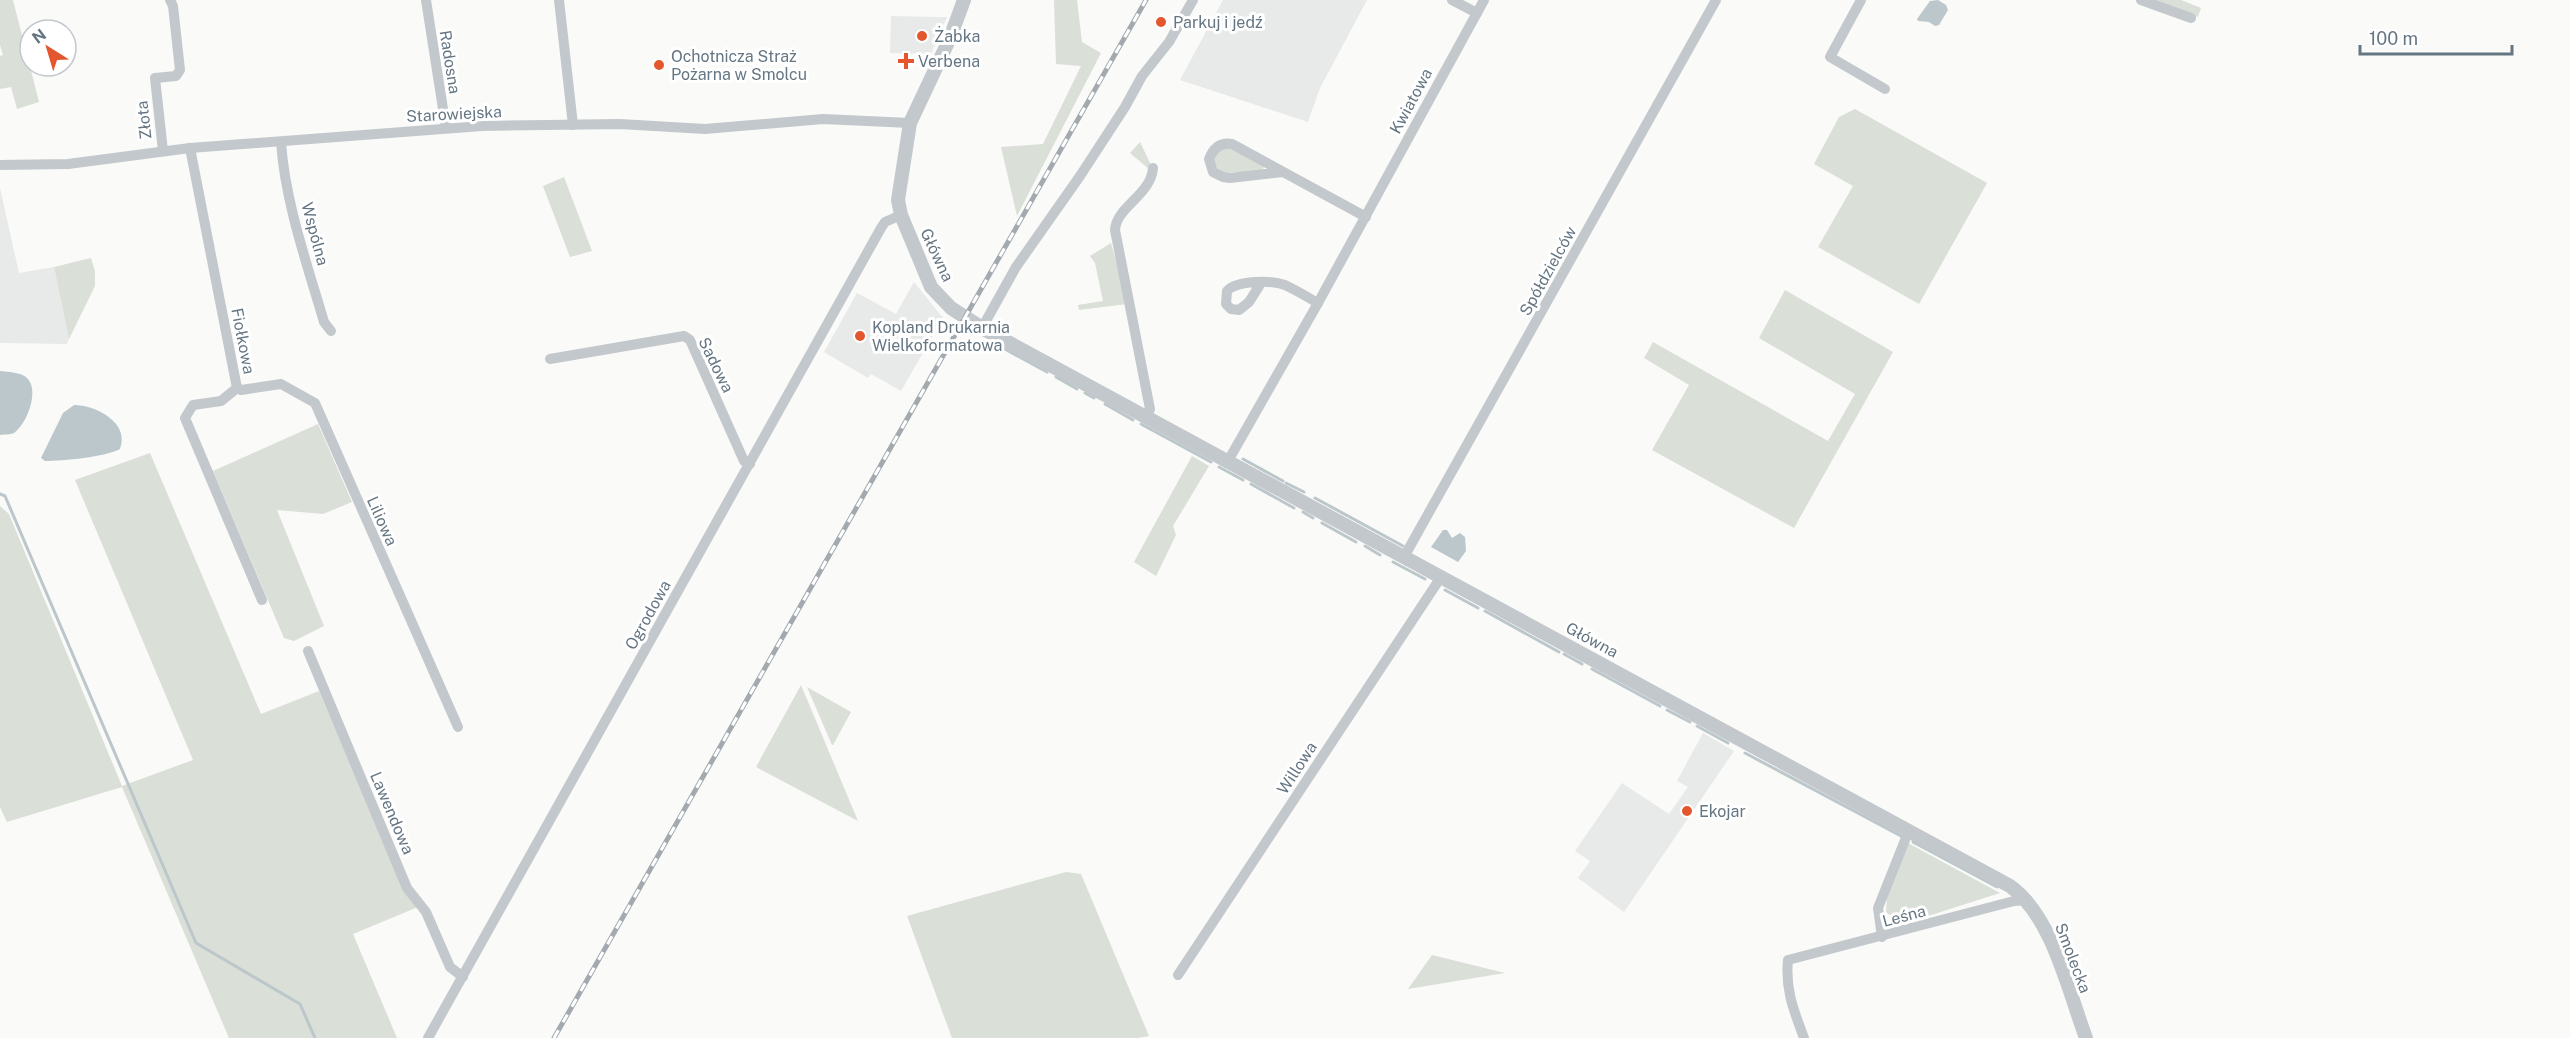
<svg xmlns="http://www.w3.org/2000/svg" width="2570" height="1038" font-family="'Public Sans',sans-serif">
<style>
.built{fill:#e8e9e9}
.green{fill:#dadfd7}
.water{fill:#bbc7cb}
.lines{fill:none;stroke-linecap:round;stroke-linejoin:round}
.stream{stroke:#bbc7cb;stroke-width:3}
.minor{stroke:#c3c8cc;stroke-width:10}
.tertiary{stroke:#c3c8cc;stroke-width:14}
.rail-casing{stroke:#a2aab0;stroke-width:5}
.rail{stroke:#fff;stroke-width:3;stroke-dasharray:9;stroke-linecap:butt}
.poi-dot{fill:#e4572e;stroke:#fff;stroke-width:2}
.labels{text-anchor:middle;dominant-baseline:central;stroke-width:6;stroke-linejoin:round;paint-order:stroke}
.poi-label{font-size:16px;fill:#657683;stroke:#fff;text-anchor:start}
.street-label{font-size:16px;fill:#657683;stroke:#fff}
</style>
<rect width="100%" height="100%" fill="#fafaf8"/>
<g class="built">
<path d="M1223 0H1367L1320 88 1308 122 1180 80Z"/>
<path d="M891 16 939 17H947L931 54 890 53Z"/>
<path d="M0 188 19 273 54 267 69 339 67 344 0 343Z"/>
<path d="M914 282 943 318 901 391 871 374 868 378 824 352 857 293 896 314Z"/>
<path d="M1703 733 1734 751 1624 912 1578 878 1590 861 1575 851 1622 783 1669 814 1688 787 1677 781Z"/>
</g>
<g class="green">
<path d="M0 0H13L39 102 17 109 11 87 0 89V56L3 55 0 45Z"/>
<path d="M1054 0H1077L1082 42 1101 53 1017 216 1001 147 1043 144 1081 66 1056 64Z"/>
<path d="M2152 0H2181L2201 8 2198 17Z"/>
<path d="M1855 109 1987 183 1919 304 1818 247 1853 186 1814 164 1839 117Z"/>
<path d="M1140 142 1151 165 1150 170 1130 153Z"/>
<path d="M1226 147 1264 165 1263 171 1221 173 1213 161 1215 154Z"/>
<path d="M564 177 592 251 570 257 543 186Z"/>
<path d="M1111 243 1128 304 1079 310 1078 305 1103 301 1095 263 1090 256Z"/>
<path d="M91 258 95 271V286L69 339 54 267Z"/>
<path d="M1785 290 1893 352 1794 528 1652 450 1689 385 1644 358 1653 342 1828 441 1855 394 1759 338Z"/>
<path d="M318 424 352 502 323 514 277 510 324 626 294 641 284 638 213 471Z"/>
<path d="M150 453 261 714 319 691 404 889 418 907 353 934 397 1038H229L122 787 7 822 0 807V506L9 514 122 786 193 760 75 480Z"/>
<path d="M1192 456 1209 466 1173 526 1176 535 1156 576 1134 562Z"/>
<path d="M801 685 858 821 756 767Z"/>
<path d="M807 687 851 712 833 745H832Z"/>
<path d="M1908 843 2000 893 1925 917 1899 922 1886 912 1887 896Z"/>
<path d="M1066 872 1081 874 1149 1036 1138 1038H952L907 916Z"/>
<path d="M1432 955 1505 973 1408 989Z"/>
</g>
<g class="water">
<path d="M1938 0 1946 5 1948 10 1939 25 1935 26 1929 22 1918 21 1917 19 1930 1Z"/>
<path d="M0 371C8 372 21 372 27 378 40 390 27 424 14 433 10 435 5 434 0 435Z"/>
<path d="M74 405C95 405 130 422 120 449 105 457 63 461 45 461L41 458 63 413Z"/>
<path d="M1443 530H1447L1452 538 1460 533 1465 537 1466 551 1458 562 1431 547Z"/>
</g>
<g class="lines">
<g class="stream">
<path d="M1003 348 1047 372"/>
<path d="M1056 377 1077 389"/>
<path d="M1085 393 1094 398"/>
<path d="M1105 404 1133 420"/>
<path d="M1141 424 1211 462"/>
<path d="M1243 459 1283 481"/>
<path d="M1219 467 1243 480"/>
<path d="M1286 483 1304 492"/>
<path d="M1251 484 1294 508"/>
<path d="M0 494 5 496 196 943 300 1004 315 1038"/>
<path d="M1315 498 1403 546"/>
<path d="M1303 512 1313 518"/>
<path d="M1322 523 1356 542"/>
<path d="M1365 546 1380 555"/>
<path d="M1393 562 1425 579"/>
<path d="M1445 590 1478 608"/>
<path d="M1485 611 1559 652"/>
<path d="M1564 654 1582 664"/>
<path d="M1592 669 1660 706"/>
<path d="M1667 710 1690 722"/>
<path d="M1697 726 1728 743"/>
<path d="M1745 753 1901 836"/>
<path d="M1913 842 1997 887"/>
</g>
<g class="minor">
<path d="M426 0 446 128"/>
<path d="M559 0 573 125"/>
<path d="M1452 0 1477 13"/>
<path d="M1861 0 1830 57 1885 89"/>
<path d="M2141 0 2191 18"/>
<path d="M281 142C285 202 307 264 324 322L331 331"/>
<path d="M190 148 237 388 221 401 193 405 185 418 262 600"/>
<path d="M163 151 155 78 176 76 180 70 173 6 170 0"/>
<path d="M0 165 68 164 190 148 482 126 620 124 705 129 823 119 910 123"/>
<path d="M1283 172 1230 178 1223 177 1213 172 1209 159C1213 149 1220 142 1232 144L1366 217"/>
<path d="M1261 283 1249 302 1239 310 1231 309 1226 304 1227 291C1237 280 1271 280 1285 285 1296 290 1307 297 1318 303"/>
<path d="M982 328 1016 267 1080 176 1125 107 1142 76 1169 42 1193 0"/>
<path d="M550 359 684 336 690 340 744 461 750 464"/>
<path d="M237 388 241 390 281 384 315 403 458 727"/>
<path d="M1146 417 1150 409 1115 230C1116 207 1151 195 1153 168"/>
<path d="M1228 461 1318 303 1484 0"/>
<path d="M1404 557 1716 0"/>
<path d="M308 651 407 888 426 912 450 967 463 977"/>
<path d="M1882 937 1878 908 1909 830"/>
<path d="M1178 975 1441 577"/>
<path d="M428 1038 881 228 885 222 901 215"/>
<path d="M1804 1038C1794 1011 1785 990 1788 960L2014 901 2028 900"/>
</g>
<path class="tertiary" d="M964 0 950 38 910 123 898 200 901 215 931 287 951 308 982 328 2010 886C2052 916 2068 990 2086 1038"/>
<g class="rail-casing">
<path id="rail" d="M554 1038 1146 0"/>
</g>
<use href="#rail" class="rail"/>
</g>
<g class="poi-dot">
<circle cx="1161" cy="22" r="6"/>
<circle cx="922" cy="36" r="6"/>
<path d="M903 52h6v6h6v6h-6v6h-6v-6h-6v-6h6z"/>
<circle cx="659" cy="65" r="6"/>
<circle cx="860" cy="336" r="6"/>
<circle cx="1687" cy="811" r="6"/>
</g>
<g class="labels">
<g class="poi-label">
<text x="1173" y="22">Parkuj i jedź</text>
<text x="934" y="36">Żabka</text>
<text x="671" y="56">Ochotnicza Straż<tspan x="671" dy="18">Pożarna w Smolcu</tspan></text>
<text x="918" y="61">Verbena</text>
<text x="872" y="327">Kopland Drukarnia<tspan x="872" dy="18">Wielkoformatowa</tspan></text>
<text x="1699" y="811">Ekojar</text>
</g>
<g class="street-label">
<text transform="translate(450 62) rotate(81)">Radosna</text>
<text transform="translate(1411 101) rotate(-62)">Kwiatowa</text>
<text transform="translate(454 114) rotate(-3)">Starowiejska</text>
<text transform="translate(144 120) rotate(-96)">Złota</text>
<text transform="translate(315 234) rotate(75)">Wspólna</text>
<text transform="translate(937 255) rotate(65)">Główna</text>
<text transform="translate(1548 271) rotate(-61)">Spółdzielców</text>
<text transform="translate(243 341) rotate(79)">Fiołkowa</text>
<text transform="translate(716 365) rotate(64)">Sadowa</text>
<text transform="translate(382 521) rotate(66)">Liliowa</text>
<text transform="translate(648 615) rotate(-61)">Ogrodowa</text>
<text transform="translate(1592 640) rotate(28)">Główna</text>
<text transform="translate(1297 768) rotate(-57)">Willowa</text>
<text transform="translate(392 813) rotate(67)">Lawendowa</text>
<text transform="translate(1904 916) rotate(-15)">Leśna</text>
<text transform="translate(2073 958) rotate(69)">Smolecka</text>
</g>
</g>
<g transform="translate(48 48) rotate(323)"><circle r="28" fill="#ffffff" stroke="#c1c8cd" stroke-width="1.5"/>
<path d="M0-4.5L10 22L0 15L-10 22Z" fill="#e4572e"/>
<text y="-9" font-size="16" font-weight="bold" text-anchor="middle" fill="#657683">N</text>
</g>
<path d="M2360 45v9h152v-9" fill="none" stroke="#657683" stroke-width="3"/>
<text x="2369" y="45" font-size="18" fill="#657683" stroke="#ffffff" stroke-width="4.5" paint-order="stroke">100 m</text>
</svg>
